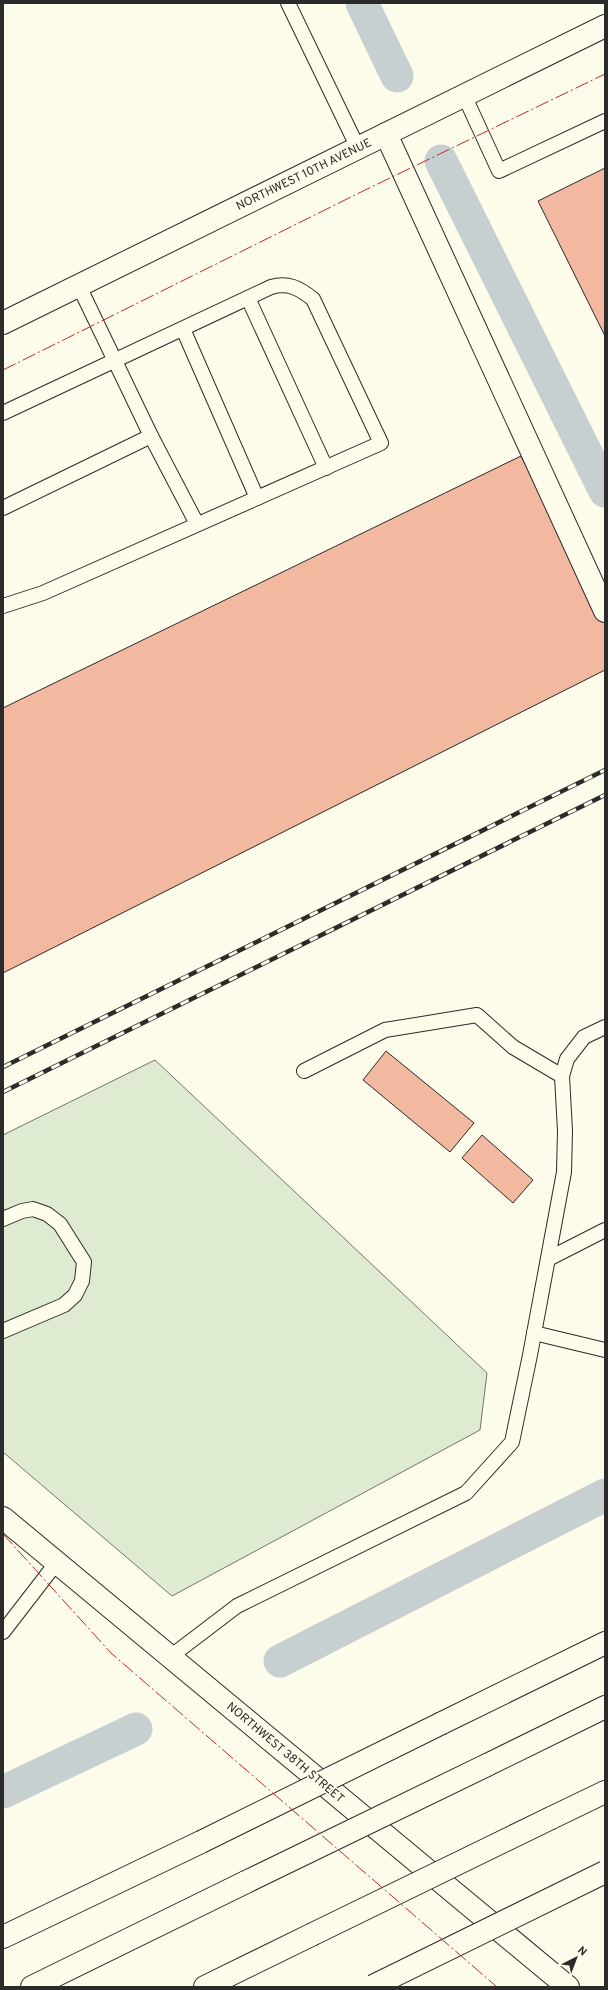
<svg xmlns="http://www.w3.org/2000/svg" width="608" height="1990" font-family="Overpass,sans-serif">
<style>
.green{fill:#deebd1;stroke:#74746e}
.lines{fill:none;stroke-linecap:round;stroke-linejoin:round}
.canal{stroke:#c7d0d0;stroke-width:33}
.building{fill:#f2b8a0;stroke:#2b2b2b}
.service-casing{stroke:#2b2b2b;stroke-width:16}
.minor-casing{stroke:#2b2b2b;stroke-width:24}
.tertiary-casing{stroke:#2b2b2b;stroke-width:24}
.motorway-casing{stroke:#2b2b2b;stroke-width:24}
.service{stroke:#fdfbea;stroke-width:14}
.minor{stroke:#fdfbea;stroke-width:22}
.tertiary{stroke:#fdfbea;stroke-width:22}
.motorway{stroke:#fdfbea;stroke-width:22}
.rail-casing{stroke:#2b2b2b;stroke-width:4.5}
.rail{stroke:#fdfbea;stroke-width:3;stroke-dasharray:9;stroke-linecap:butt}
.motorway-bridge-casing{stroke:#2b2b2b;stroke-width:24;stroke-linecap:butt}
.motorway-bridge{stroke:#fdfbea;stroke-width:22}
.power{stroke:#c62828;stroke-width:1;stroke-dasharray:14 3 2 3;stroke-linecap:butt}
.labels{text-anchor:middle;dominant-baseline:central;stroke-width:3;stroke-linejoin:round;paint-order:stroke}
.street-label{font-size:12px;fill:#2b2b2b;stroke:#fdfbea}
</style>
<rect width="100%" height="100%" fill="#fdfbea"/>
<path class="green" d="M155 1060 487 1373 480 1430 172 1596 3 1452V1135Z"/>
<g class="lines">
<g class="canal">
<path d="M362 3 397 76"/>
<path d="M441 161 605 491"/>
<path d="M280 1661 605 1495"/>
<path d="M3 1792 136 1729"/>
</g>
</g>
<g class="building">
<path d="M605 168V336L538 201Z"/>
<path d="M521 456 605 618V670L3 973V708Z"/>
<path d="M386 1051 474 1123 450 1152 363 1080Z"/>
<path d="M482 1135 533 1180 513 1203 462 1158Z"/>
</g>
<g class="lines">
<g class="service-casing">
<g id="service">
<path d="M288 3 358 148"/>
<path d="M464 95 499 171 605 121"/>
<path d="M79 286 151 436 197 524"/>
<path d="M248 298 326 468"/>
<path d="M183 329 257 498"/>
<path d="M3 413 271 287C288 282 299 288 313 299L381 443 43 593 3 606"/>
<path d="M3 508 151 436"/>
<path d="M304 1071 385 1030 477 1015 513 1047 562 1076"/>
<path d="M3 1219 22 1211 33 1209 47 1214 60 1224 84 1262 82 1281 75 1295 64 1305 3 1331"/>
<path d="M548 1259 605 1230"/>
<path d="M534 1333 605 1350"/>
<path d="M3 1632 57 1562"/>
<path d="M170 1657 237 1606 466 1493 512 1442 530 1355 564 1172 565 1131 562 1076 567 1059 584 1037 605 1027"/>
</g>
</g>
<g class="minor-casing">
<path id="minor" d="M386 134 605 611"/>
</g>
<g class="tertiary-casing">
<g id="tertiary">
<path d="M3 323 605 26"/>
<path d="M3 1518 568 1987"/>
</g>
</g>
<g class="motorway-casing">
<g id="motorway">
<path d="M442 1723 605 1643"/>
<path d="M487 1765 605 1707"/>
<path d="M551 1818 605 1792"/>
<path d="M3 1937 201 1842"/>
<path d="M32 1987 246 1882"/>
<path d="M205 1987 311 1935"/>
</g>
</g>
<use href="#service" class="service"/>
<use href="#minor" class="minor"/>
<use href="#tertiary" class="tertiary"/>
<use href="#motorway" class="motorway"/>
<g class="rail-casing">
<g id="rail">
<path d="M3 1067 605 770"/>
<path d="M3 1092 605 795"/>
</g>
</g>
<use href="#rail" class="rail"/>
<g class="motorway-bridge-casing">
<g id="motorway-bridge">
<path d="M201 1842 442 1723"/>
<path d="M246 1882 487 1765"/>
<path d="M311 1935 551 1818"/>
<path d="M373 1986 605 1872"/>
</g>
</g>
<use href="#motorway-bridge" class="motorway-bridge"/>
<g class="power">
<path d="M3 370 359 193 605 74"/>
<path d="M3 1534 111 1653 497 1987"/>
</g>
</g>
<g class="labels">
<g class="street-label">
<text transform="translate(304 175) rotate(-26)">NORTHWEST 10TH AVENUE</text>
<text transform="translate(285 1753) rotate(40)">NORTHWEST 38TH STREET</text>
</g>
</g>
<rect width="608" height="1990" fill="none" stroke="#2b2b2b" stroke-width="8"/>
<g transform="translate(576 1958) rotate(42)" stroke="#fdfbea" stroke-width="3" paint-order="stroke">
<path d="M0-3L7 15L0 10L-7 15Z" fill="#2b2b2b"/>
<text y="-6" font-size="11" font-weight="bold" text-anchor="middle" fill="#2b2b2b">N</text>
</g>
</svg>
